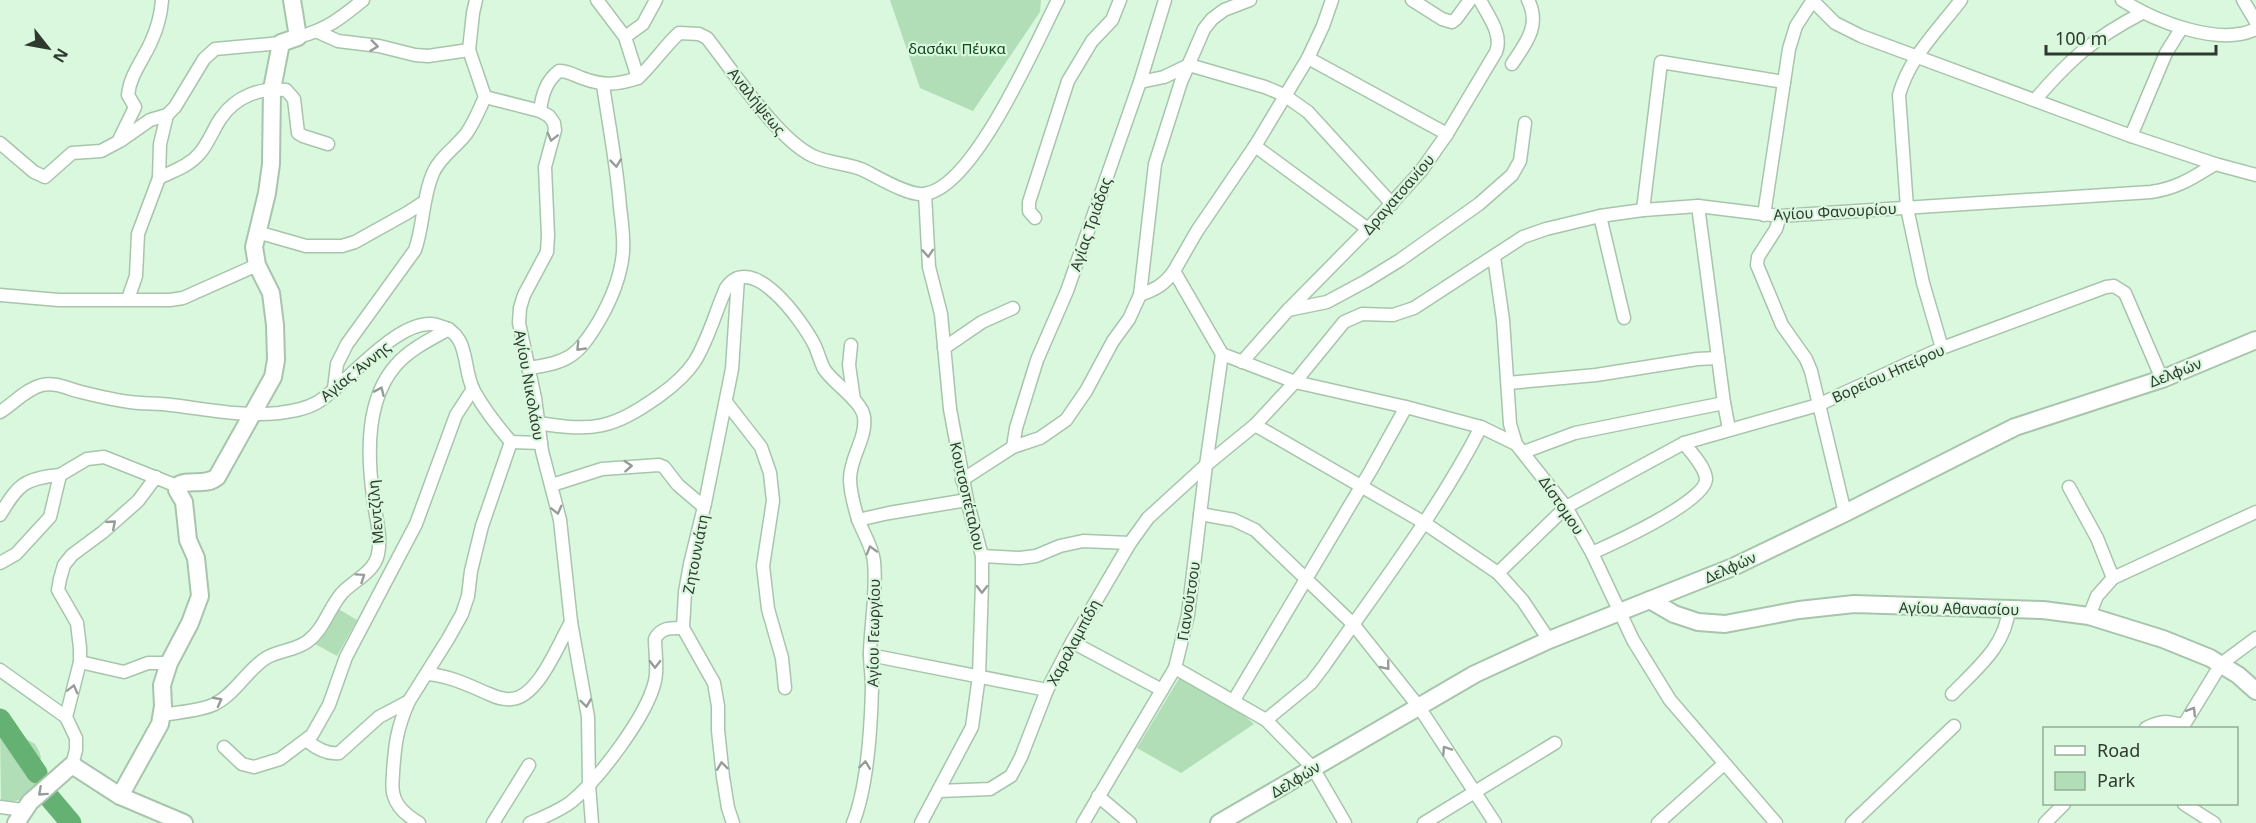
<svg xmlns="http://www.w3.org/2000/svg" width="2256" height="823" viewBox="0 0 2256 823" font-family="'Noto Sans',sans-serif">
<rect width="100%" height="100%" fill="#d9f8dd"/>
<g fill="#b1deb7">
<path d="M890,0H1041L1040,12L973,111L920,88Z"/>
<path d="M335,607L357,620L337,656L315,644Z"/>
<path d="M1180,677L1228,702L1254,724L1181,773L1137,748Z"/>
<path d="M0,724L35,744L39,751L41,757L37,786L22,799L1,805Z"/>
</g>
<g fill="none" stroke-linecap="round" stroke-linejoin="round">
<g stroke="#65b073" stroke-width="21">
<path d="M0,719L37,773"/>
<path d="M49,797L71,823"/>
</g>
<g stroke="#a8c5ac" stroke-width="15">
<g id="street">
<path d="M597,0L625,37L638,78C653,64 664,47 679,33L699,34L707,38C733,71 777,139 813,156C828,163 845,163 861,169C876,176 908,196 924,194C974,189 1036,42 1058,0"/>
<path d="M1412,0L1442,19L1452,22L1456,19L1470,0"/>
<path d="M1812,0L1835,23L1861,36L2131,136L2215,164"/>
<path d="M2122,0C2154,21 2219,47 2256,29"/>
<path d="M2243,0L2256,22"/>
<path d="M318,32L338,41L379,46L415,55L428,56L469,50L485,97L540,111L549,116L554,123L555,130L545,167L548,235L547,252L524,295L520,308L519,323L535,398L542,451L560,520L571,622L588,717L589,785L592,823"/>
<path d="M298,37C326,30 341,18 363,0"/>
<path d="M625,37L643,24L656,0"/>
<path d="M469,50L473,13L476,0"/>
<path d="M1308,58L1447,134"/>
<path d="M1512,64C1526,43 1541,25 1528,0"/>
<path d="M1140,82L1164,77L1189,65L1265,87L1284,95L1308,112L1392,204"/>
<path d="M2035,100C2070,59 2094,38 2142,13"/>
<path d="M540,111C542,95 546,81 559,71C568,71 574,75 582,78C603,86 617,85 638,78"/>
<path d="M2131,136L2166,53L2181,29"/>
<path d="M120,141L150,120L167,115L175,107L204,59L215,49L281,43"/>
<path d="M0,143L34,172L45,177L72,153L101,151L118,142L135,107L128,95C130,75 143,60 151,42C157,29 161,14 162,0"/>
<path d="M1255,146L1368,229"/>
<path d="M159,178L160,144L167,115"/>
<path d="M1698,206L1724,403L1729,429"/>
<path d="M1643,210L1661,62L1784,82"/>
<path d="M1764,215L1789,49L1796,26L1813,0"/>
<path d="M1600,216L1624,318"/>
<path d="M1780,216L1776,229L1758,257L1757,265L1782,325L1806,359L1811,371L1845,513"/>
<path d="M1035,218L1029,211V202L1068,81L1092,41L1112,20L1120,0"/>
<path d="M257,232L306,246H342L355,242L407,213L424,202"/>
<path d="M1494,257L1503,320L1510,424L1516,444"/>
<path d="M0,295L59,300H170L183,298L257,265"/>
<path d="M1140,295L1155,164L1181,82L1204,29L1212,19L1224,10L1250,0"/>
<path d="M128,299L136,276L138,234L159,178C173,171 189,166 199,154C209,143 213,129 221,118C236,96 261,87 286,90L294,99L298,133L303,136L328,144"/>
<path d="M1288,310L1327,302L1366,281L1400,260L1479,204L1512,175L1520,161L1525,123"/>
<path d="M851,345L849,365L854,400"/>
<path d="M944,348L982,322L1013,308"/>
<path d="M1942,348L1923,283L1907,208L1899,95C1909,58 1938,30 1961,0"/>
<path d="M1222,354L1295,382L1406,407L1481,427L1516,444L1566,507L1592,553L1633,640L1670,700L1776,823"/>
<path d="M1222,354L1174,271L1197,231L1255,146L1308,58L1323,26L1332,0"/>
<path d="M1242,362L1288,310L1368,229L1421,171L1447,134L1496,52C1503,34 1488,16 1480,0"/>
<path d="M528,368C568,363 578,356 599,321C611,300 621,277 623,252C624,238 622,222 620,207C617,166 609,126 603,85"/>
<path d="M1508,383L1596,375L1697,359L1718,358"/>
<path d="M334,389L337,364L347,344L415,250C424,225 422,198 433,173C440,157 455,148 466,134C474,123 479,110 485,97"/>
<path d="M726,402L761,447L770,473L773,501L763,566L768,609L782,658L785,688"/>
<path d="M0,412C13,404 26,389 42,385C56,382 68,389 81,392C97,396 114,400 130,402C144,404 157,403 171,405C206,409 243,417 279,413C293,411 306,409 318,402C347,384 400,315 437,325C472,333 461,367 474,391C484,409 498,427 511,442L541,443"/>
<path d="M538,423C594,432 612,429 659,396C673,386 686,375 695,361C709,338 715,313 726,288C752,250 802,321 814,344C818,352 820,361 824,369C834,384 862,401 864,417C867,438 850,457 850,479C850,492 854,506 858,519C863,533 872,546 874,561C877,592 871,622 870,652C870,664 872,676 872,688C871,727 867,788 853,823"/>
<path d="M1255,425L1423,522L1498,573L1523,601L1549,640"/>
<path d="M1013,447L1016,428L1037,360L1067,291L1140,82L1165,0"/>
<path d="M1524,452L1575,433L1724,403"/>
<path d="M962,480L1013,447L1040,438L1066,420L1086,391L1113,341L1129,319L1140,295C1156,289 1164,285 1174,271"/>
<path d="M552,485L602,469L659,465L664,467L678,485L704,507"/>
<path d="M2069,487L2097,538L2113,578"/>
<path d="M1200,514L1234,520L1255,530L1353,624L1419,707L1495,823"/>
<path d="M0,515C18,485 24,478 60,475"/>
<path d="M858,520L889,513L967,500"/>
<path d="M1592,553C1612,544 1707,501 1706,479C1705,466 1691,453 1684,443"/>
<path d="M982,556L1020,558L1036,556L1060,546L1083,541L1130,543"/>
<path d="M0,563L16,554L50,517L60,475L87,459L104,457L177,486"/>
<path d="M1498,573L1566,507L1684,443L1818,405L1942,348L2106,287L2114,286L2125,293L2162,379"/>
<path d="M2089,616L2097,596L2113,578L2256,512"/>
<path d="M1072,642L1162,690"/>
<path d="M870,655L1047,690"/>
<path d="M80,662L124,672L148,663H169"/>
<path d="M1175,668L1266,720L1313,768L1345,823"/>
<path d="M0,670L66,717"/>
<path d="M428,674C450,676 468,685 489,694C496,697 503,700 511,699C538,698 559,643 571,622"/>
<path d="M1952,694C1977,668 2006,646 2009,608"/>
<path d="M1234,700L1371,470L1406,407"/>
<path d="M409,701C397,728 395,743 393,773C393,780 391,789 394,796C397,808 409,817 419,823"/>
<path d="M162,715C178,712 201,711 215,704C237,692 247,670 266,658C279,650 295,651 308,641C324,629 329,608 342,593C354,580 374,573 378,554C382,535 375,515 373,496C367,452 366,399 396,365C410,349 431,339 449,329"/>
<path d="M1266,720L1311,683L1324,666C1378,588 1438,511 1481,427"/>
<path d="M2146,728C2152,725 2158,722 2165,722C2173,722 2178,726 2185,723L2221,664L2256,638"/>
<path d="M307,741C316,748 327,755 339,753L379,717L409,701L448,639L462,614L468,596L471,571L482,526L511,442"/>
<path d="M224,747L242,764L254,767L280,759L312,735L329,705L346,657L416,524L456,415L473,389"/>
<path d="M72,765L76,750V738L66,717L80,662V648L77,623L58,590L60,579L64,565L72,555L103,532L138,501L156,477"/>
<path d="M939,791L990,789L1011,776L1021,757L1047,690L1072,642L1130,543L1148,518L1206,465L1255,425L1295,382L1344,322L1362,314L1393,315L1414,308L1523,237L1546,229L1600,216L1643,210L1698,206L1780,216L2151,192C2178,188 2192,178 2215,164L2256,175"/>
<path d="M1098,796L1130,823"/>
<path d="M2184,804L2214,823"/>
<path d="M0,807L23,810"/>
<path d="M493,823L529,765"/>
<path d="M530,823C544,817 559,811 571,802C599,779 647,716 655,681C658,668 655,652 655,639C661,627 671,628 683,628"/>
<path d="M733,823L728,808L723,777L718,730V706L714,683L683,628L685,592L690,564L705,503L732,369L738,278"/>
<path d="M921,823L972,727L979,676L982,583V556L967,500L950,409L941,314L929,267L925,194"/>
<path d="M1083,823L1175,668L1188,615L1206,465L1222,354"/>
<path d="M1424,823L1555,743"/>
<path d="M1658,823L1724,764"/>
<path d="M1852,823L1954,726"/>
<path d="M2045,823L2064,804"/>
</g>
</g>
<g stroke="#a8c5ac" stroke-width="20">
<g id="secondary">
<path d="M1650,600L1674,614L1698,622L1725,624L1799,610L1854,604L2043,610L2089,616L2163,639L2210,658L2238,675L2256,691"/>
<path d="M120,796L160,724L163,706L162,685L169,663L190,623L200,596L196,558L188,540L184,502L177,490V486C188,478 205,487 217,477L273,377L276,360L275,325L271,293L257,265L254,247L267,193L271,164L272,89L281,43L298,37L292,0"/>
<path d="M16,823L30,802L72,765L120,796L184,823"/>
<path d="M1219,823L1475,674L1549,640L1733,567L1845,513L2015,427L2162,379L2256,340"/>
</g>
</g>
<use href="#street" stroke="#fff" stroke-width="12"/>
<use href="#secondary" stroke="#fff" stroke-width="16"/>
</g>
<defs><path id="oneway-chevron" d="M-2-3.5L2.5 0L-2 3.5" fill="none" stroke-width="1.6" stroke-linecap="round" stroke-linejoin="round" transform="scale(1.5)"/></defs>
<g stroke="#969c97">
<use href="#oneway-chevron" transform="translate(374 46) rotate(7)"/>
<use href="#oneway-chevron" transform="translate(552 137) rotate(104)"/>
<use href="#oneway-chevron" transform="translate(616 163) rotate(84)"/>
<use href="#oneway-chevron" transform="translate(928 253) rotate(86)"/>
<use href="#oneway-chevron" transform="translate(580 347) rotate(134)"/>
<use href="#oneway-chevron" transform="translate(380 391) rotate(-66)"/>
<use href="#oneway-chevron" transform="translate(628 466) rotate(-4)"/>
<use href="#oneway-chevron" transform="translate(557 510) rotate(76)"/>
<use href="#oneway-chevron" transform="translate(112 524) rotate(-41)"/>
<use href="#oneway-chevron" transform="translate(871 550) rotate(-106)"/>
<use href="#oneway-chevron" transform="translate(361 577) rotate(-34)"/>
<use href="#oneway-chevron" transform="translate(982 589) rotate(91)"/>
<use href="#oneway-chevron" transform="translate(655 664) rotate(90)"/>
<use href="#oneway-chevron" transform="translate(1386 666) rotate(51)"/>
<use href="#oneway-chevron" transform="translate(73 689) rotate(-76)"/>
<use href="#oneway-chevron" transform="translate(218 701) rotate(-28)"/>
<use href="#oneway-chevron" transform="translate(586 703) rotate(82)"/>
<use href="#oneway-chevron" transform="translate(2192 711) rotate(-58)"/>
<use href="#oneway-chevron" transform="translate(1446 750) rotate(-123)"/>
<use href="#oneway-chevron" transform="translate(865 765) rotate(-83)"/>
<use href="#oneway-chevron" transform="translate(722 766) rotate(-97)"/>
<use href="#oneway-chevron" transform="translate(42 792) rotate(138)"/>
</g>
<g text-anchor="middle" dominant-baseline="central" stroke-width="4.5" stroke-linejoin="round" paint-order="stroke">
<g font-size="15" fill="#0f471e" stroke="#d9f8dd">
<text x="957" y="48">δασάκι Πέυκα</text>
</g>
<g font-size="15" fill="#2e3a2f" stroke="#d9f8dd">
<text transform="translate(757 101) rotate(51)">Αναλήψεως</text>
<text transform="translate(1398 194) rotate(-49)">Δραγατσανίου</text>
<text transform="translate(1835 211) rotate(-3)">Αγίου Φανουρίου</text>
<text transform="translate(1090 224) rotate(-71)">Αγίας Τριάδας</text>
<text transform="translate(355 371) rotate(-39)">Αγίας Άννης</text>
<text transform="translate(2175 372) rotate(-21)">Δελφών</text>
<text transform="translate(1888 373) rotate(-24)">Βορείου Ηπείρου</text>
<text transform="translate(530 385) rotate(80)">Αγίου Νικολάου</text>
<text transform="translate(968 496) rotate(77)">Κουτσοπέταλου</text>
<text transform="translate(1562 505) rotate(56)">Δίστομου</text>
<text transform="translate(375 512) rotate(-95)">Μεντζίλη</text>
<text transform="translate(695 554) rotate(-79)">Ζητουνιάτη</text>
<text transform="translate(1730 567) rotate(-24)">Δελφών</text>
<text transform="translate(1188 601) rotate(-81)">Γιανούτσου</text>
<text transform="translate(1959 608) rotate(1)">Αγίου Αθανασίου</text>
<text transform="translate(873 633) rotate(-89)">Αγίου Γεωργίου</text>
<text transform="translate(1073 642) rotate(-62)">Χαραλαμπίδη</text>
<text transform="translate(1295 779) rotate(-31)">Δελφών</text>
</g>
</g>
<rect x="2043" y="727" width="195" height="78" fill="#d9f8dd" stroke="#95ac97" stroke-width="1.5"/>
<rect x="2055" y="746" width="30" height="9" fill="#ffffff" stroke="#95ac97" stroke-width="1.5"/>
<text x="2097" y="757" font-size="18" fill="#2e3a2f">Road</text>
<rect x="2055" y="772" width="30" height="18" fill="#b1deb7" stroke="#95ac97" stroke-width="1.5"/>
<text x="2097" y="787" font-size="18" fill="#2e3a2f">Park</text>
<g transform="translate(48 48) rotate(121)" stroke="#d9f8dd" stroke-width="4.5" paint-order="stroke">
<path d="M0-4.5L10 22L0 15L-10 22Z" fill="#2e3a2f"/>
<text y="-9" font-size="16" font-weight="bold" text-anchor="middle" fill="#2e3a2f">N</text>
</g>
<path d="M2046 45v9h170v-9" fill="none" stroke="#2e3a2f" stroke-width="3"/>
<text x="2055" y="45" font-size="18" fill="#2e3a2f" stroke="#d9f8dd" stroke-width="4.5" paint-order="stroke">100 m</text>
</svg>
